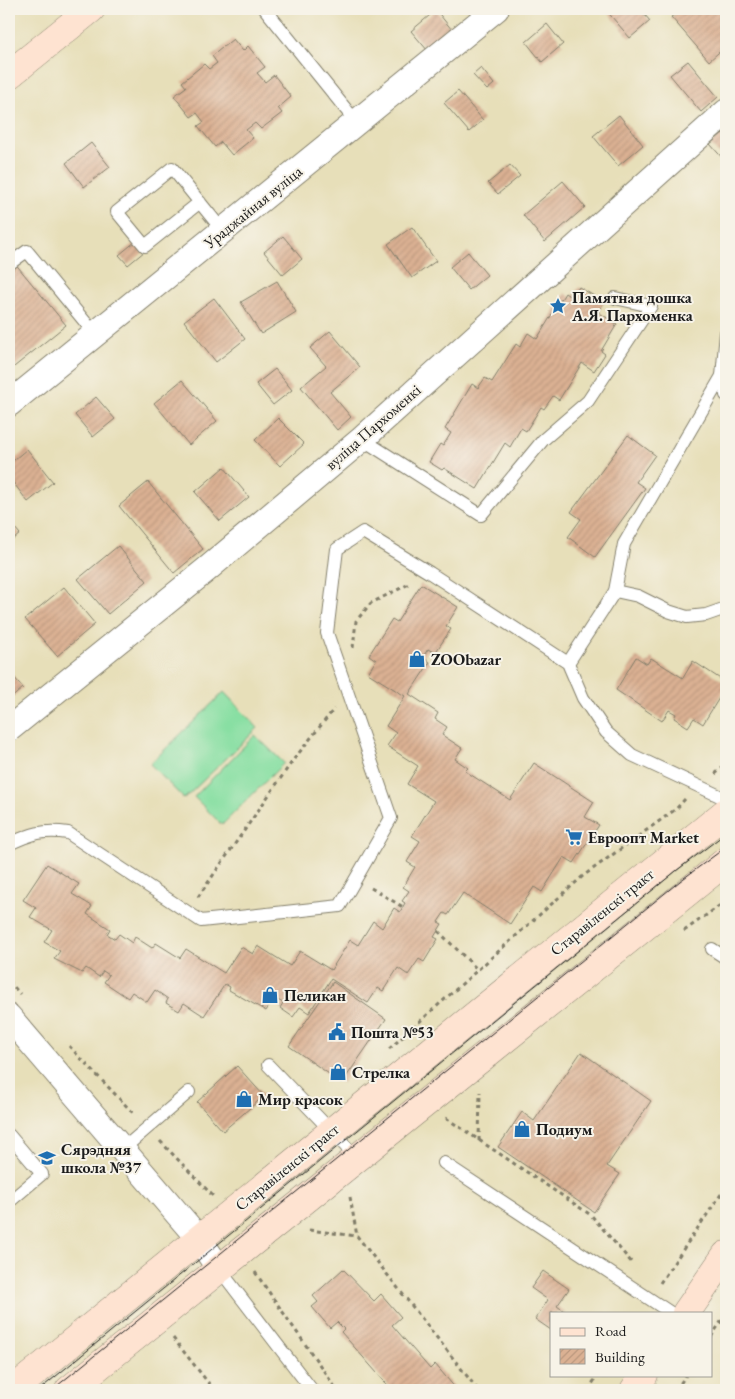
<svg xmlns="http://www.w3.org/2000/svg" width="735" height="1399" viewBox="0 0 735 1399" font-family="'EB Garamond',serif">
<defs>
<pattern id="building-hatch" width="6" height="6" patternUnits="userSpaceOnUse" patternTransform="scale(1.25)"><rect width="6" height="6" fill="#dbb193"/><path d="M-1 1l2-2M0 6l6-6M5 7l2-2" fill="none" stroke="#bb987e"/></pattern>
</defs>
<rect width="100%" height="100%" fill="#f7f3e8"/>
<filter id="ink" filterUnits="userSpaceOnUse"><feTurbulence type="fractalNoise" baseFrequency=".02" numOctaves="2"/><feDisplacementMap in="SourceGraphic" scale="10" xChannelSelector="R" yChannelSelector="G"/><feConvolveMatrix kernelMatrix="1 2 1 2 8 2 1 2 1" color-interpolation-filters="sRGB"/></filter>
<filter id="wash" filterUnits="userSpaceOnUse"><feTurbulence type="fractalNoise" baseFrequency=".0096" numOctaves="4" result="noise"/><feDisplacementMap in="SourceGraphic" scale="20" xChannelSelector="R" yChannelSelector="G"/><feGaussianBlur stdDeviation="1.12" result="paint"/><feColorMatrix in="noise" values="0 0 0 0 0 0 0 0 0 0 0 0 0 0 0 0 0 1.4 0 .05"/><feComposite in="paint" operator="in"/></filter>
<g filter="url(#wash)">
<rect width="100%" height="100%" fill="#e7dfb9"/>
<g fill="#88dfa3" stroke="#527e60">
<path d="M224,692L258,728L184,799L150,764Z"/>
<path d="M255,735L284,763L222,825L194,797Z"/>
</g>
<g id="blocks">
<g fill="url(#building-hatch)">
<path d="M605,9H640L650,21L630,38Z"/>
<path d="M682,9H726V46L709,61L671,17Z"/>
<path d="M436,10L452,30L428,51L411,31Z"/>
<path d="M547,24L563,44L542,62L526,42Z"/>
<path d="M233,39L243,51L248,46L265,67L257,73L265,82L274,75L291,97L278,108L282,113L261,129L255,123L246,130L253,138L232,155L221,142L215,147L198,126L204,122L197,113L191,117L174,96L186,87L182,82L204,64L209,69L217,63L212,56Z"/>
<path d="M688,61L718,97L701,112L670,75Z"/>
<path d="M481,68L494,84L487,90L473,75Z"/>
<path d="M458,91L483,120L469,132L444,103Z"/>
<path d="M619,115L643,145L618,166L593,136Z"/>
<path d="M723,133L726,137V162L710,144Z"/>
<path d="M91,143L110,167L84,187L66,163Z"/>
<path d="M510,165L520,176L498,194L488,183Z"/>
<path d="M563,181L585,207L545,242L523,215Z"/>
<path d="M412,227L436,261L412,278L388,244Z"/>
<path d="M283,236L302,259L283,275L264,252Z"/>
<path d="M136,241L145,251L128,265L119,255Z"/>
<path d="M468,252L487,275L469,290L450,267Z"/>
<path d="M9,256L66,325L9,371Z"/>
<path d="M277,281L296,312L261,334L241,302Z"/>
<path d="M579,287L604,302L598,312L617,324L601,351L605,354L594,371L582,363L559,400L553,396L544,409L541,407L526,431L521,428L510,447L505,443L477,489L444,468L442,470L429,462L440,444L443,446L451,433L445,429L472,384L478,388L485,378L492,382L516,344L520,347L528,333L537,339L565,293L572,298Z"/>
<path d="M214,298L245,339L216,362L184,321Z"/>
<path d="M330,331L360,367L330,392L351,417L337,430L301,387L326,366L310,348Z"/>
<path d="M275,369L292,390L273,405L256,384Z"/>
<path d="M182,380L217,421L189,445L154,403Z"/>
<path d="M96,397L115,419L93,437L75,415Z"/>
<path d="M278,418L304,444L280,466L255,440Z"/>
<path d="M628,435L655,455L636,482L645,488L595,557L568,537L581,519L571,512Z"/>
<path d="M27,449L53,482L28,502L9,477V464Z"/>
<path d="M224,467L249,497L220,521L195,492Z"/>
<path d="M148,482L203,549L174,573L119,506Z"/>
<path d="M9,521L20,534L9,543Z"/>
<path d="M118,546L147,581L108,614L78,579Z"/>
<path d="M421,584L458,607L446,626L451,629L435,653L428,649L423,657L430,662L409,694L438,713L435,719L447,727L442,735L462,748L455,759L468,768L465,771L510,800L534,763L594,802L585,817L599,825L574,863L564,857L542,892L534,887L510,924L463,893L448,915L444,913L438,922L442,924L434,937L438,939L424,962L419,959L408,975L398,968L383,991L378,988L368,1003L331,979L309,1013L300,1007L293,1017L280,1008L283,1003L274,998L266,1011L229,990L230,987L225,984L204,1016L184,1003L179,1011L166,1003L168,999L155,990L147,1002L132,992L128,998L104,982L109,975L103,971L99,977L86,968L82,973L54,959L60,951L44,942L52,930L30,917L36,908L23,900L47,864L79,884L72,894L92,906L87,914L110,929L107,934L115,939L119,934L132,943L135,937L152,948L156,943L180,958L186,949L224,973L241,947L253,954L258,946L290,966L300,951L331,970L350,940L358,945L373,921L382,928L394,908L400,912L405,903L402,901L409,891L403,887L415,867L407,862L420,841L412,836L434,801L407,784L418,766L387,746L396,733L386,726L405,696L368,673L376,660L369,655L392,619L397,622Z"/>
<path d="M64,587L95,624L57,656L25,619Z"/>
<path d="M636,657L647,664L651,658L683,678L693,661L725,682L726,679V691L724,690L703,724L694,718L688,727L674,718L676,714L669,710L662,721L616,690Z"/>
<path d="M9,671L23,688L9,700Z"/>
<path d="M333,982L386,1019L342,1083L289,1046Z"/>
<path d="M581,1052L651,1101L607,1166L620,1174L594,1212L498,1147L522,1112L534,1121Z"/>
<path d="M237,1066L264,1096L223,1131L197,1102Z"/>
<path d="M343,1269L374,1301L381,1294L401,1317L392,1325L430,1369L435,1364L457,1390H392L341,1332L344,1329L337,1322L330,1328L312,1307L318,1302L313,1296Z"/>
<path d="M543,1271L569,1289L557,1306L567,1313H551V1330L535,1319L548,1300L531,1288Z"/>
</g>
</g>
</g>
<g filter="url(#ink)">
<use href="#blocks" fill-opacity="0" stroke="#827e6a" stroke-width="1"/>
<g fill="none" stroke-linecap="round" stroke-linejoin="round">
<g stroke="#827e6a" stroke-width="14">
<g id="lane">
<path d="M265,9L357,123"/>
<path d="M200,202L145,246L117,212L172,168L223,231"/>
<path d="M9,264L27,251L95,334"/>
<path d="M726,333L722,376L726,395"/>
<path d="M362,439L481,515L543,440L588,401L651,306L615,298"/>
<path d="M615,591L638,596L668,611L687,617L706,615L726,608"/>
<path d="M568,663L615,591L624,544L722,376"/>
<path d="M9,844C31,834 43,829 68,833L201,921L340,906L391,818L327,633L337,549L363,532L430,573L568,663L583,698L606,732L632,755L726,799"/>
<path d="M712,949L726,958"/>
<path d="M268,1065L357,1158"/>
<path d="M9,1135L42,1174L9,1202"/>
<path d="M123,1149L189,1092"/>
<path d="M444,1163L671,1313"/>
<path d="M220,1270L312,1390"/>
</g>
</g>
<g stroke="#827e6a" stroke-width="27">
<g id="street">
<path d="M9,404L496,9"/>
<path d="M9,729L206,570L362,439L726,112"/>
<path d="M9,1017L199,1239L220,1270"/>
</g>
</g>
<g stroke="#827e6a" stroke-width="29">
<g id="secondary">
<path d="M9,75L91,9"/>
<path d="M686,1313L726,1255"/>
<path d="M13,1390L726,812"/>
<path d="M69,1390L726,861"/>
<path d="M634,1390L644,1375"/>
</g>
</g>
<g stroke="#827e6a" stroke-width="3" stroke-dasharray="4 4" stroke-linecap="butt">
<path d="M9,15L16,9"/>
<path d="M353,648L356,621L371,603L411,583"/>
<path d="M715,774L726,765"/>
<path d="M371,888L403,907"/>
<path d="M198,897L294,759L334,709"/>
<path d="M438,931L478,970"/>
<path d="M684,931L726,901"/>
<path d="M9,981L20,994"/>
<path d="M69,1046L135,1115"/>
<path d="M389,1049L583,876L676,809L685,799"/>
<path d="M446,1118L591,1215L633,1264"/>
<path d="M160,1141L213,1196"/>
<path d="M479,1141L480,1092"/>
<path d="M350,1197L357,1236"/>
<path d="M309,1230L357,1236L478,1390"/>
<path d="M255,1272L337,1390"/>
<path d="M660,1283L726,1187"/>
<path d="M711,1337L726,1314"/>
<path d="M173,1338L214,1390"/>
<path d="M588,1390L598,1375"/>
<path d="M676,1390L686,1375"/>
</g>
<use href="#lane" stroke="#fff" stroke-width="12"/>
<use href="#street" stroke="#fff" stroke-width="25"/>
<use href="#secondary" stroke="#fee3d1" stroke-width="28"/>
<g stroke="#1c1c1c" stroke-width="1">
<path d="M39,1390L676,871L726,833"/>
<path d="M52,1390L680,881L726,847"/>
</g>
</g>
</g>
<defs>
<g id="sight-bare" transform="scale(1.35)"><path d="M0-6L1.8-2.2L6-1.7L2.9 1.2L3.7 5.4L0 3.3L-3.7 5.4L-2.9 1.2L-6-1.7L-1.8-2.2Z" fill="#1f6fb2" stroke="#f7f3e8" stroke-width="2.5" paint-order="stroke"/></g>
<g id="shop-bare" transform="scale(1.35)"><path d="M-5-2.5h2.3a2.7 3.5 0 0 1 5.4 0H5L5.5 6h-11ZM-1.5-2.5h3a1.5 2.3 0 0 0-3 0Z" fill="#1f6fb2" stroke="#f7f3e8" stroke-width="2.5" paint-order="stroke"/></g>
<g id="supermarket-bare" transform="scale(1.35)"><path d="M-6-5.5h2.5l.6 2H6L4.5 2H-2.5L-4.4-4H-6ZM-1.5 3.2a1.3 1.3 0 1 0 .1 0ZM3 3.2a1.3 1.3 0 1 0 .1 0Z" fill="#1f6fb2" stroke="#f7f3e8" stroke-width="2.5" paint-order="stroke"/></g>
<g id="civic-bare" transform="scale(1.35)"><path d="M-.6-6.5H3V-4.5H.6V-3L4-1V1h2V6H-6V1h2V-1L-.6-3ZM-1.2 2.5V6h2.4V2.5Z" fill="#1f6fb2" stroke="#f7f3e8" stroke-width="2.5" paint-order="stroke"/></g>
<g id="school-bare" transform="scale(1.35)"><path d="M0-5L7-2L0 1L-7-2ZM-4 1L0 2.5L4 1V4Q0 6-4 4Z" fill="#1f6fb2" stroke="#f7f3e8" stroke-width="2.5" paint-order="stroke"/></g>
</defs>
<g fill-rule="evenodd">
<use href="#sight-bare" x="558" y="306"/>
<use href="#shop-bare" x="417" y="659"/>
<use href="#supermarket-bare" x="574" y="837"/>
<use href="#shop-bare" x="270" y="995"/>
<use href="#civic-bare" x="337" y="1032"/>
<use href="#shop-bare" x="338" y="1072"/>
<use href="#shop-bare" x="244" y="1099"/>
<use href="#shop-bare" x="522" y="1129"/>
<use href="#school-bare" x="47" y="1158"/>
</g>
<g text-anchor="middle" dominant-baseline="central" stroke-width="4" stroke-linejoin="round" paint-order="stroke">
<g font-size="16" fill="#1c1c1c" stroke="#f7f3e8">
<text transform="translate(253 207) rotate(-39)">Ураджайная вуліца</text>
<text transform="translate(373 427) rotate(-41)">вуліца Пархоменкі</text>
<text transform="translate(602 912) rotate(-39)">Старавіленскі тракт</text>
<text transform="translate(287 1167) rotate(-39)">Старавіленскі тракт</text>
</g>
<g font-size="16" font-weight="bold" fill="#1c1c1c" stroke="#f7f3e8" text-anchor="start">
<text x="572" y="297">Памятная дошка<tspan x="572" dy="18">А.Я. Пархоменка</tspan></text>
<text x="431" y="659">ZOObazar</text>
<text x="588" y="837">Евроопт Market</text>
<text x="284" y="995">Пеликан</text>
<text x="351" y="1032">Пошта №53</text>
<text x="352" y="1072">Стрелка</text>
<text x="258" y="1099">Мир красок</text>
<text x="536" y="1129">Подиум</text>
<text x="61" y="1149">Сярэдняя<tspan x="61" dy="18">школа №37</tspan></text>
</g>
</g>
<rect width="735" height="1399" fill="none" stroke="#f7f3e8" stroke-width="30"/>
<rect x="550" y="1312" width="162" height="65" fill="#f7f3e8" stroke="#9f9d96"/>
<rect x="560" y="1328" width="25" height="8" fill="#fee3d1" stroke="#9f9d96"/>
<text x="595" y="1336" font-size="15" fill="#1c1c1c">Road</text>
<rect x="560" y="1349" width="25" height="15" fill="url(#building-hatch)" stroke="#9f9d96"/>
<text x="595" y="1362" font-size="15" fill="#1c1c1c">Building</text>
</svg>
